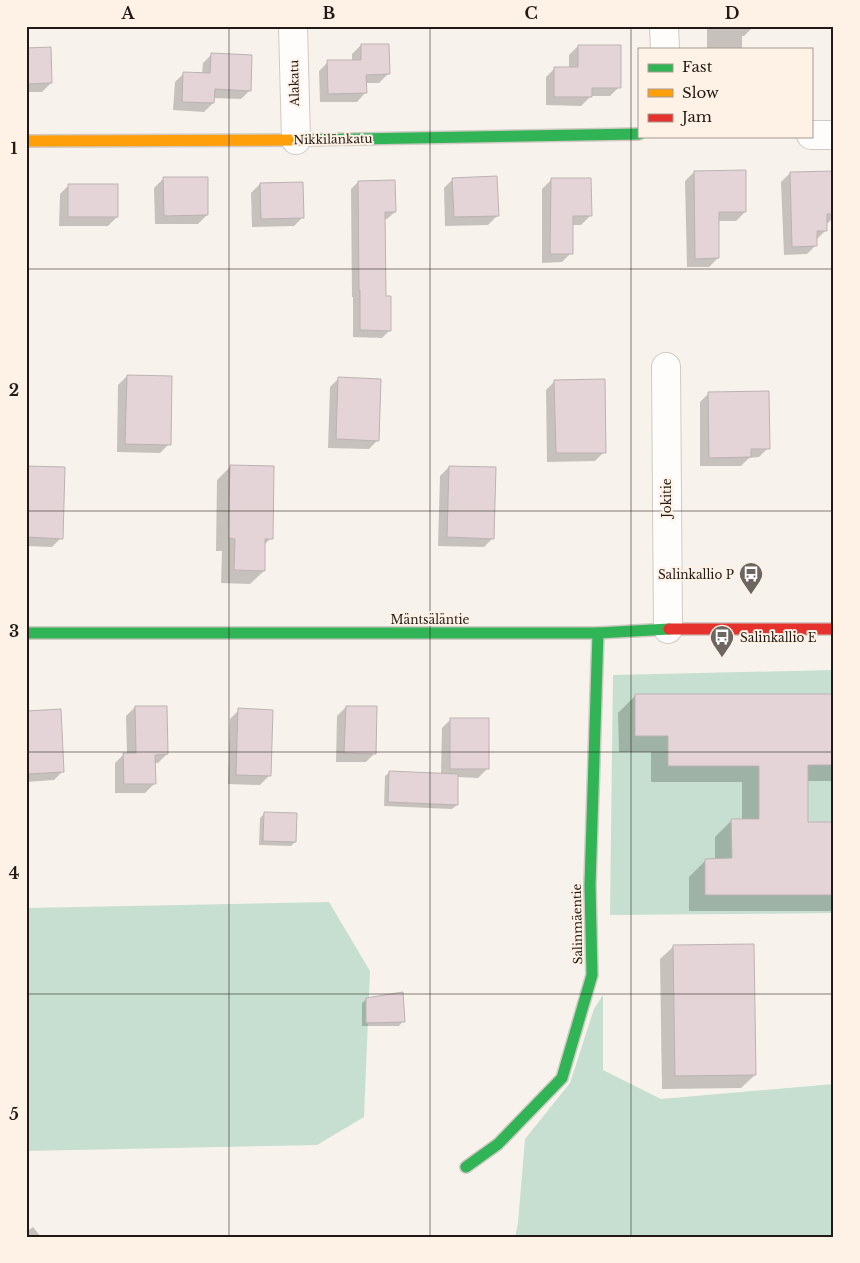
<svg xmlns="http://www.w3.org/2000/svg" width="860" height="1263" viewBox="0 0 860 1263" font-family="'Libre Baskerville',serif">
<rect width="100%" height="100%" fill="#f8f2ec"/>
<g fill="#c7dfd0">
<path d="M834,670V913L610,915L613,675Z"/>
<path d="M329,902L370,971L364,1117L317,1145L26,1151V908Z"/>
<path d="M603,995V1070L661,1099L834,1084V1237H515L518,1223L525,1139L570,1083L594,1009Z"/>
</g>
<g fill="#0003">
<path d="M707,26H752V28L744,36H742V49H707Z"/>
<path d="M361,45L388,74L379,83H365L366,92L357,102H320L319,71L328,62L352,61V54Z"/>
<path d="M578,46L619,87L610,96H591L581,106L546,105V77L555,68H569V55Z"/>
<path d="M26,49L51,83L42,92H26Z"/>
<path d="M212,54L250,90L241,99L213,98V103L204,112L173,110L175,82L184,73L202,74L203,63Z"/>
<path d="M694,172L745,212L736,221H718V258L709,267H687L685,181Z"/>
<path d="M834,172V217L828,223H826V230L816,240V245L807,254L784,255L781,182L790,173Z"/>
<path d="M163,179L207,215L198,224H155L154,188Z"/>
<path d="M453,179L497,216L488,225L445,226L444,188Z"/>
<path d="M551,180L590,216L581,225H571V253L562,262L542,263V189Z"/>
<path d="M358,182L395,212L387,219H384L385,297L390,330L382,338L353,337V297H352L351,189Z"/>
<path d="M260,184L303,217L294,226L252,227L251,193Z"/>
<path d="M69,185L117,217L108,226H59L60,194Z"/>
<path d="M127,376L169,444L160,453L117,452L118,385Z"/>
<path d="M339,378L378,440L369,449L328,448L330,387Z"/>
<path d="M555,381L604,452L595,461L547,462L546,390Z"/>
<path d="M709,393L768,448L759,457L749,458L741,466H700V402Z"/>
<path d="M26,467L61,538L52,547L26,546Z"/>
<path d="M230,467L271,538L264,545V571L250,584L221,583L222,551H216L217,480Z"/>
<path d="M449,467L493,538L484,547L438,546L440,476Z"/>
<path d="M834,695V781H807V823H834V911H689V877L706,860H715V837L732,820H742V782H651V752H619L618,713L635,696Z"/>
<path d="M135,707L167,754L158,763H154V784L145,793H115V763L124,754H127L126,716Z"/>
<path d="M346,707L375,753L366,762H336L337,716Z"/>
<path d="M239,710L271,711L269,776L260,785L228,784L230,719Z"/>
<path d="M26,712L63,771L54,780L26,782Z"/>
<path d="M451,719L487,769L478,778L457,777V805L452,809L384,806L385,776L390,772L441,774L442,728Z"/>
<path d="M265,813L295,842L291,846L259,845L260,818Z"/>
<path d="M674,946L755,1075L741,1088L662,1089L660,959Z"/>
<path d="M367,999L403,1021L399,1026H362V1003Z"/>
<path d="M33,1227L41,1237H26V1232Z"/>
</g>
<g fill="#e4d4d7" stroke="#bbb3b2">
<path d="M361,44H389L390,74L366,75L367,93L328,94L327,60H361Z"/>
<path d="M578,45H621V88H592V97H554V67H578Z"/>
<path d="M51,47L52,83L26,84V48Z"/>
<path d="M211,53L252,55L251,91L215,89L214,103L182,102L183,72L210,73Z"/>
<path d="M746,170V212H719V258L695,259L694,171Z"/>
<path d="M834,171V214H827V231H817V246L792,247L790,172Z"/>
<path d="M497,176L499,216L454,217L452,178Z"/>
<path d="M163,177H208V215L164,216Z"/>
<path d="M551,178H591L592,216H573V254H550Z"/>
<path d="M395,180L396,212H385L386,296H391V331L360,330V290H359L358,181Z"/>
<path d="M303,182L304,218L261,219L260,183Z"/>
<rect x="68" y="184" width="50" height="33"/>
<path d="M127,375L172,376L171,445L125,444Z"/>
<path d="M338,377L381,379L379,441L336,439Z"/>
<path d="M605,379L606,453H556L554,380Z"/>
<path d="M769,391L770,449H751V457L709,458L708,392Z"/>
<path d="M230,465L274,466L273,539H265V571L234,570L235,539L228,538Z"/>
<path d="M26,466L65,467L63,539L26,537Z"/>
<path d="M449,466L496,467L494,539L447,537Z"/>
<path d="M635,694H834V765H808V822H834V895H705V859L732,858L731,819H759V766H668V736H635Z"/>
<path d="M135,706H167L168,754L155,755L156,784H124L123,753H136Z"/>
<path d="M346,706H377L376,754L344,753Z"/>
<path d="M238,708L273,710L271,776L236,775Z"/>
<path d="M61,709L64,772L27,774L26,711Z"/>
<rect x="450" y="718" width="39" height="51"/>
<path d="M389,771L458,774V805L388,802Z"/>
<path d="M264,812L297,813L296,842L263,841Z"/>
<path d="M754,944L756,1075L675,1076L673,945Z"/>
<path d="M403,992L405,1022L366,1023V998Z"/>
</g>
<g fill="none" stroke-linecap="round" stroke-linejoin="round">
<g stroke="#d1cac4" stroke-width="30">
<g id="street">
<path d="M293,26L296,140"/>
<path d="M664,26L665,49"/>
<path d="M811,135H834"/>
<path d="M666,367L668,629"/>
</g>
</g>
<g stroke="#d1cac4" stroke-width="14">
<g id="fast">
<path d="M300,140L639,134"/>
<path d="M26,633H598L669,629"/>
<path d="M466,1167L498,1144L562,1078L592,975L590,885L598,633"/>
</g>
</g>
<g stroke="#d1cac4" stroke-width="14">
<path id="slow" d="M26,141L300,140"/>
</g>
<g stroke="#d1cac4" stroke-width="14">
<path id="jam" d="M669,629H834"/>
</g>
<use href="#street" stroke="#fefdfc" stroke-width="28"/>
<use href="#fast" stroke="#30b455" stroke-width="11"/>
<use href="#slow" stroke="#ff9f0a" stroke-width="11"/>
<use href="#jam" stroke="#e5322d" stroke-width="11"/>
</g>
<path fill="none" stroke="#221a14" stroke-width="1" stroke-opacity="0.55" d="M229,26V1237M430,26V1237M631,26V1237M26,269H834M26,511H834M26,752H834M26,994H834"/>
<defs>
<g id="bus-pin" transform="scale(1.25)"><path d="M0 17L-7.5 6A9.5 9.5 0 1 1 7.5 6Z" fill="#6d6660" stroke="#fef1e6"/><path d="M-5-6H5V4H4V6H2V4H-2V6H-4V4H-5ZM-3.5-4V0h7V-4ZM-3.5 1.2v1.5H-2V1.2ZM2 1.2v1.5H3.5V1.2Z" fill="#fff"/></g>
</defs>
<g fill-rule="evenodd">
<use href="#bus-pin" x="751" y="574"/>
<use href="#bus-pin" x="722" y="637"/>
</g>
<g text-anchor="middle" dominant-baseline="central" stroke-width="4" stroke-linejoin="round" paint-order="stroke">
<g font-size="12" fill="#221a14" stroke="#fef1e6">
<text transform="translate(294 83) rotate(-91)">Alakatu</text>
<text transform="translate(333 139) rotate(-1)">Nikkilänkatu</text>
<text transform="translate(666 498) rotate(-90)">Jokitie</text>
<text x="430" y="619">Mäntsäläntie</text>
<text transform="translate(577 924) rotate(-91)">Salinmäentie</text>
</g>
<g font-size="12" fill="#221a14" stroke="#fef1e6" text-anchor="end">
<text x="734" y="574">Salinkallio P</text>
<text x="740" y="637" text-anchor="start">Salinkallio E</text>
</g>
</g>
<rect width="860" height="1263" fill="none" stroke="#fef1e6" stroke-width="55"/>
<rect x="638" y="48" width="175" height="90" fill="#fef1e6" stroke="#a69b92"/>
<rect x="648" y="64" width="25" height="8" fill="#30b455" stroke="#a69b92"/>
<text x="682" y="72" font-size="15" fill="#221a14">Fast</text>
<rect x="648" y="89" width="25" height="8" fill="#ff9f0a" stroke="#a69b92"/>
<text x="682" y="98" font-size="15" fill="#221a14">Slow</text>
<rect x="648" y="114" width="25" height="8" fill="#e5322d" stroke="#a69b92"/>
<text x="682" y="122" font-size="15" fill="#221a14">Jam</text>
<rect x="28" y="28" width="804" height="1208" fill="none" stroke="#221a14" stroke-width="2"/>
<g font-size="16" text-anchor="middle" font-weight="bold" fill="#221a14">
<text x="128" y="19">A</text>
<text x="329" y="19">B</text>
<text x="531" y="19">C</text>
<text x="732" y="19">D</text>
<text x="14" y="154">1</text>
<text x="14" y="396">2</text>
<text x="14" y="637">3</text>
<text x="14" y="879">4</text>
<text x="14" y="1120">5</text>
</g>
</svg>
